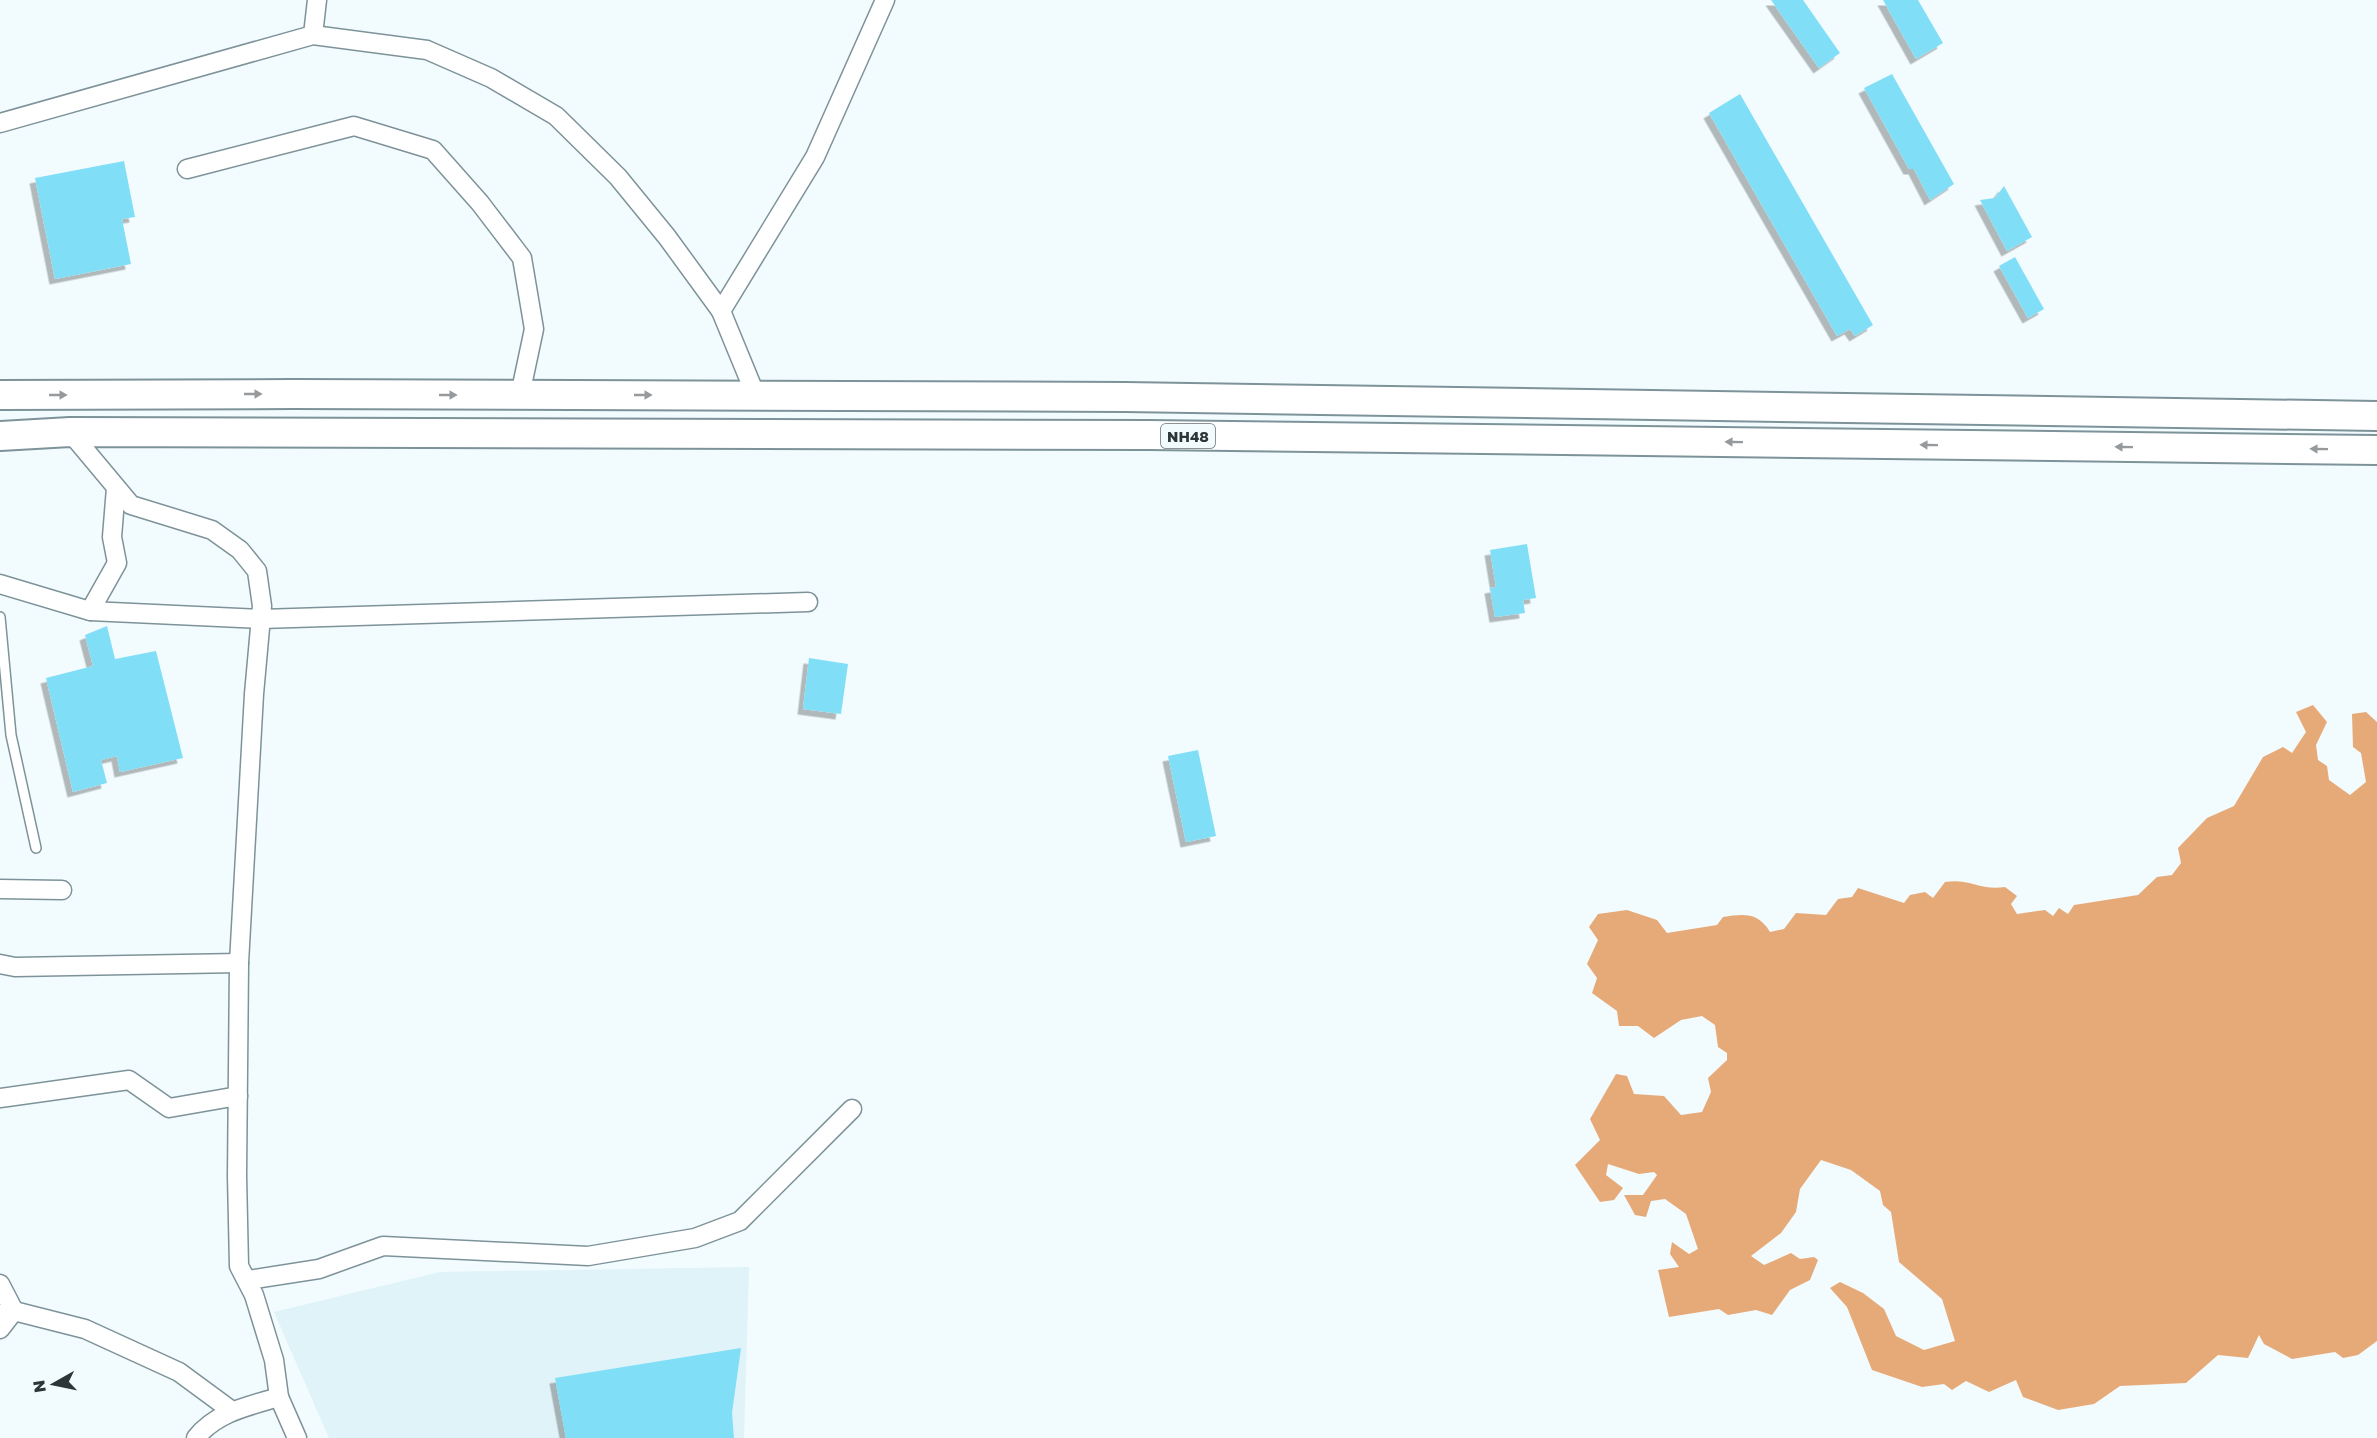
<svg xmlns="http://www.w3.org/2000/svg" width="2377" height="1438" viewBox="0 0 2377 1438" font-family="'Golos Text',sans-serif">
<defs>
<filter id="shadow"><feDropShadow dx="-5.5" dy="5.5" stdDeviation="0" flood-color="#0004"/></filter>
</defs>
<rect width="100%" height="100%" fill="#f2fbfe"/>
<path fill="#dff3f8" d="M749,1267L744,1438H329L274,1312L440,1272Z"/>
<path fill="#e6aa78" d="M2313,705L2327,722L2316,745L2318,760L2327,766L2329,780L2350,795L2366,782L2361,753L2353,747L2352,714L2366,712L2377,722V1341L2358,1355L2343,1358L2335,1352L2292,1359L2264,1344L2259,1335L2248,1358L2218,1355L2186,1383L2120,1386L2094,1404L2058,1410L2023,1397L2016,1380L1989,1392L1966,1381L1952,1390L1944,1384L1922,1387L1872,1370L1847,1307L1830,1288L1840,1282L1863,1293L1884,1309L1896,1336L1924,1350L1955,1341L1942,1299L1899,1262L1891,1212L1883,1205L1880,1191L1851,1170L1821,1160L1800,1189L1796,1212L1781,1233L1751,1256L1764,1265L1791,1253L1800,1259L1814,1257L1818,1260L1810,1280L1790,1290L1772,1315L1756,1310L1728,1315L1719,1309L1669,1317L1658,1270L1679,1267L1670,1254L1672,1242L1689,1254L1698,1249L1686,1214L1665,1199L1651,1201L1646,1217L1635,1215L1624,1195H1643L1657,1175L1654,1172L1639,1174L1608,1164L1606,1175L1623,1188L1614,1200L1600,1202L1575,1165L1600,1140L1590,1119L1616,1074L1627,1076L1634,1094L1664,1096L1681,1115L1702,1112L1711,1092L1708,1078L1727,1060V1053L1718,1047L1715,1025L1702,1016L1681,1020L1654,1038L1638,1026H1619L1617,1011L1592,993L1597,978L1587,964L1598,940L1589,927L1598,914L1627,910L1657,920L1667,933L1717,925L1723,917C1744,914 1758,912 1770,932L1784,929L1796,913L1826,915L1838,899L1852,897L1858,888L1904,903L1910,895L1925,892L1933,898L1945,882C1970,878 1980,891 2005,887L2017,896L2011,904L2017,914L2045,910L2053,916L2059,908L2068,914L2074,905L2138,895L2157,877L2172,875L2181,863L2178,848L2207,818L2234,806L2263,757L2283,747L2292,753L2306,732L2296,712Z"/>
<g fill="#80dff7" filter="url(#shadow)">
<path d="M1771,0H1803L1840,53L1819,68Z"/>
<path d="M1883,0H1918L1943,43L1916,59Z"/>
<path d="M1892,74L1954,184L1930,200L1914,169H1909L1864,88Z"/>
<path d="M1740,94L1873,325L1855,336L1850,329L1837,336L1709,113Z"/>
<path d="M124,161L135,217L122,219L131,264L55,279L35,178Z"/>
<path d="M2004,186L2032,237L2007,251L1980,200L1995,198Z"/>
<path d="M2015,257L2044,309L2028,318L1999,266Z"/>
<path d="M1527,544L1536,598L1523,600L1525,613L1495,617L1490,588L1496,587L1490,550Z"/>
<path d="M107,626L115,659L156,651L183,758L120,772L117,756L101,760L107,783L73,792L46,678L93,666L85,635Z"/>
<path d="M809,658L848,664L841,714L803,709Z"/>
<path d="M1198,750L1216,836L1186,842L1168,756Z"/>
<path d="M741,1348L732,1413L734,1438H566L555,1378Z"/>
</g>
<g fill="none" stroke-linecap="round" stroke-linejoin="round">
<g stroke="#7d9399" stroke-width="12">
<path id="service" d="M0,617L11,735L36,848"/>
</g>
<g stroke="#7d9399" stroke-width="21">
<g id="minor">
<path d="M313,35L317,0"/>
<path d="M0,123L313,35L427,50L491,78L556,116L618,177L667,237L721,311"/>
<path d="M187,169L354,126L433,150L480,203L522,258L534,329L520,395"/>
<path d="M756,396L721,311L815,157L885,0"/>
<path d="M70,432L131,505L212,530L240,550L257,571L262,606L254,694L239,963L237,1176L239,1266L254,1295L274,1360L279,1397L297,1438"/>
<path d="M0,584L90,611L117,563L112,537L116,488"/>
<path d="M90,611L261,619L808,602"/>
<path d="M0,889L62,890"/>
<path d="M0,964L15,967L239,963"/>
<path d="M0,1098L129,1080L169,1108L238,1096"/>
<path d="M248,1280L319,1269L383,1246L588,1256L695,1238L740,1221L852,1109"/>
<path d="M0,1284L14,1311L0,1329"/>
<path d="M0,1314L14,1311L85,1329L179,1372L232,1411"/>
<path d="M196,1438C216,1412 249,1406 279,1397"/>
</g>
</g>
<g stroke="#7d9399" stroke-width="32">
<g id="trunk">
<path d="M0,395L293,394L1125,397L2377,416"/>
<path d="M0,436L70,432L1149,435L2377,450"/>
</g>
</g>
<use href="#service" stroke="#fff" stroke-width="9"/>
<use href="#minor" stroke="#fff" stroke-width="18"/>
<use href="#trunk" stroke="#fff" stroke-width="28"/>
</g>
<defs><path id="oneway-solid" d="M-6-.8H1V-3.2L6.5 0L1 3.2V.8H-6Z" transform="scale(1.5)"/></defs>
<g fill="#969a9c">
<use href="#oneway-solid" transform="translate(253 394)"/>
<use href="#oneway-solid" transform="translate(58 395)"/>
<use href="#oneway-solid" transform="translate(448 395)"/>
<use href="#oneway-solid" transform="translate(643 395)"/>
<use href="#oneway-solid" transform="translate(1734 442) rotate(-179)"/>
<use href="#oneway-solid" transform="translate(1929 445) rotate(-179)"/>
<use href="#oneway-solid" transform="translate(2124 447) rotate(-179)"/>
<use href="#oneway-solid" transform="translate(2319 449) rotate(-179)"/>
</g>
<g text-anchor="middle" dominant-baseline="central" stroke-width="4.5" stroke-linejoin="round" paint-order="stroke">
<rect fill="#f2fbfe" stroke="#677073" stroke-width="1.5" x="1161" y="424" width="54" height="24" rx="4.5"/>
<g font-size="15" font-weight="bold" fill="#2c3538">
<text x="1188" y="436">NH48</text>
</g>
</g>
<g transform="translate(54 1384) rotate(261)" stroke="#f2fbfe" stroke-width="4.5" paint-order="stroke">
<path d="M0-4.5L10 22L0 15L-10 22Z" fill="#2c3538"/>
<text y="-9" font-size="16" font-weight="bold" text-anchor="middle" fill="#2c3538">N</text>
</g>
</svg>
